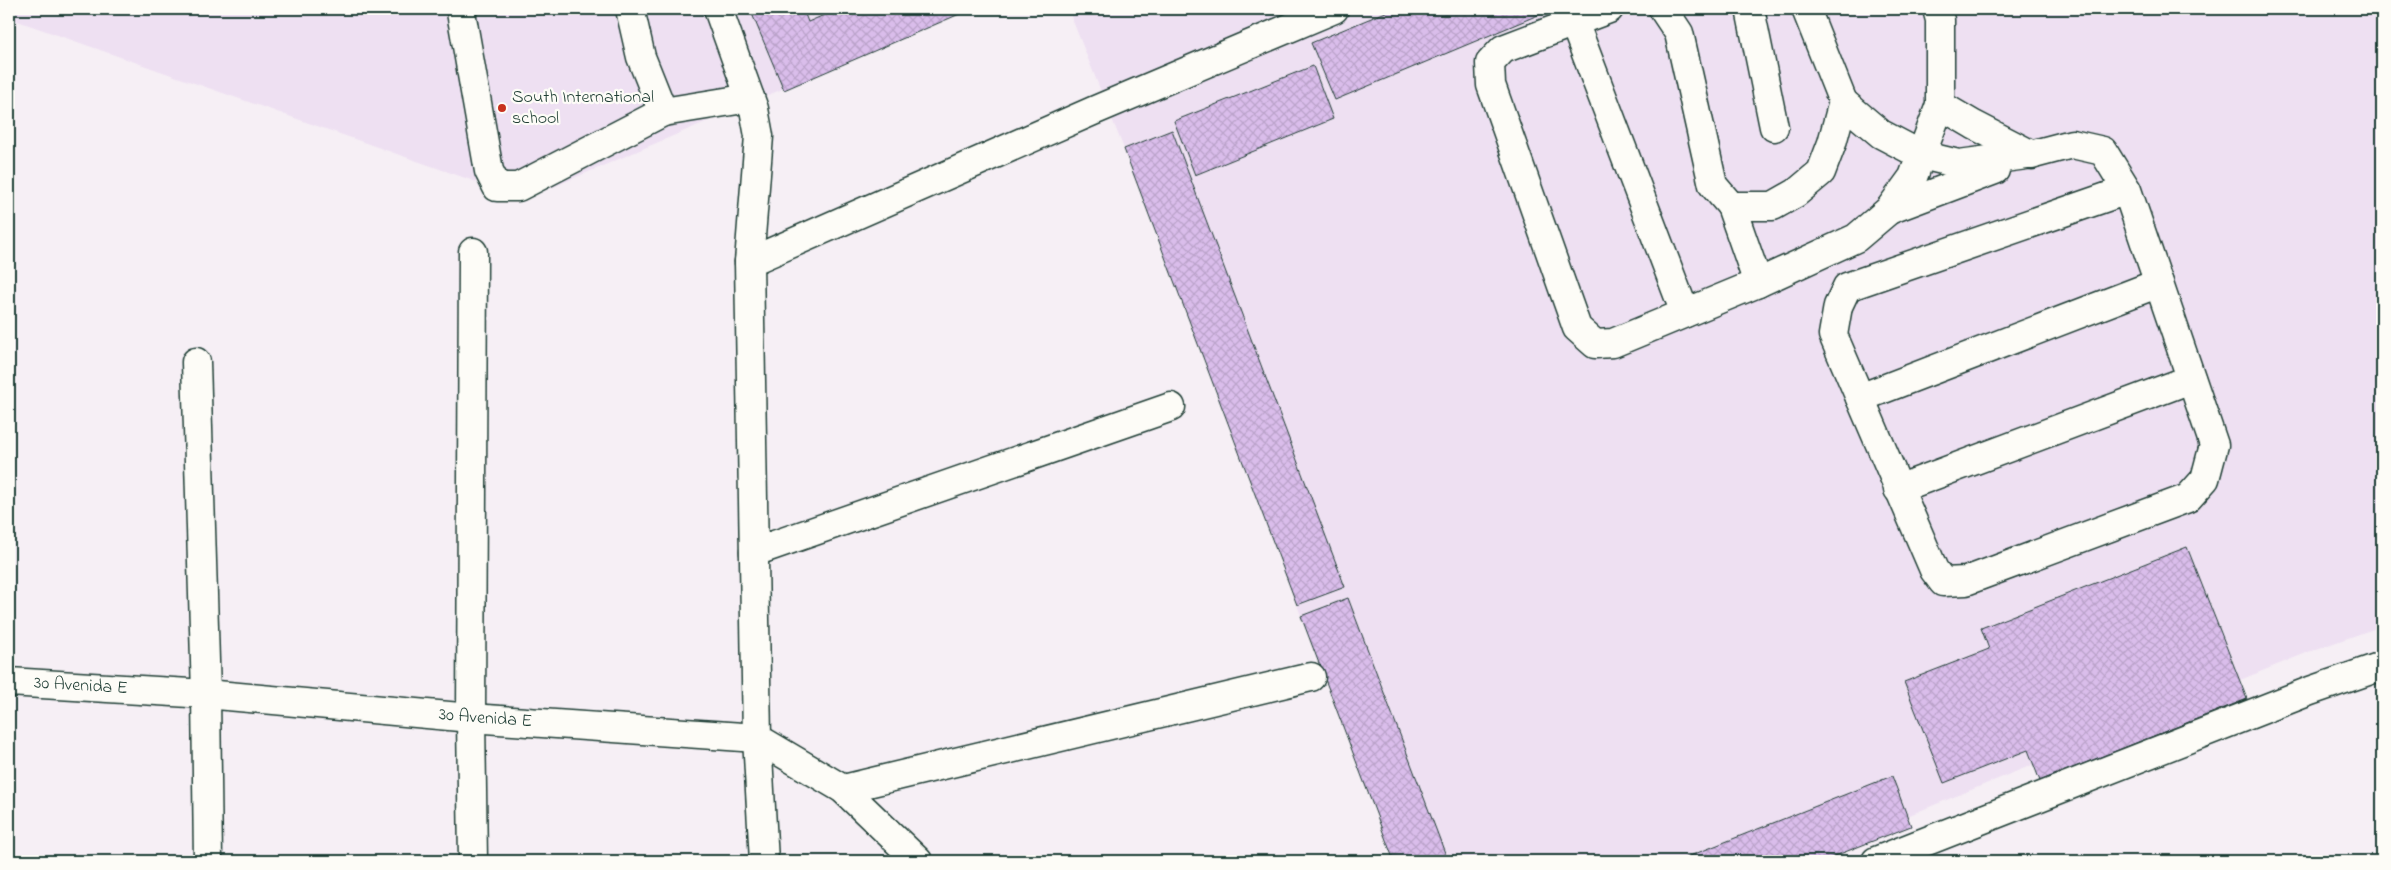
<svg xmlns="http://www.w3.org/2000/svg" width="2391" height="870" viewBox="0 0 2391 870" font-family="'Indie Flower',sans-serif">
<defs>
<pattern id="building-cross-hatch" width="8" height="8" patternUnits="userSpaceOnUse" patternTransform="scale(1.25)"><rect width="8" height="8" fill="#dabdeb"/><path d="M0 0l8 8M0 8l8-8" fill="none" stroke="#bba3ca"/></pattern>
</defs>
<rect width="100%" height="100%" fill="#f6eff5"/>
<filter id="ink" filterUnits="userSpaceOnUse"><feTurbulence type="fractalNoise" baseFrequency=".02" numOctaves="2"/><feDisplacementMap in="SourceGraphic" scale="10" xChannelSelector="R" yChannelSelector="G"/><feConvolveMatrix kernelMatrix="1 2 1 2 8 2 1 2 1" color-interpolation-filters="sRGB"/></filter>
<g filter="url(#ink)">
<g fill="#eee0f2">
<path d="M9,9H970L525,199L9,18Z"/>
<path d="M1068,9H2382V626L2311,651L1797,861H1394L1124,149Z"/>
</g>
<g fill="url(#building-cross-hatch)" stroke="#1f3d34">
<path d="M750,9H803L808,22L838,9H971L784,90Z"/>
<path d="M808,9H826L811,15Z"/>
<path d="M1393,9H1550V10L1335,100L1311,43Z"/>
<path d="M1313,66L1333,119L1195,175L1174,121Z"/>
<path d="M1172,130L1345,587L1297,605L1124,149Z"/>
<path d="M2187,547L2247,699L2040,781L2028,750L1944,783L1904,682L1989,649L1981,628Z"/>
<path d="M1348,598L1448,861H1394L1301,616Z"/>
<path d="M1892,776L1911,826L1822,861H1677Z"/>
</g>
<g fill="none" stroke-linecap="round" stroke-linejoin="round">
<g stroke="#1f3d34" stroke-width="31">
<g id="minor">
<path d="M463,9L461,12L489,171L497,187H518L663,112L641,57L630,9"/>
<path d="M718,9L754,109L759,136L749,262L757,738L764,861"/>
<path d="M1609,9L1503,49L1490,63L1491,85L1577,328L1595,344L1613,343L1758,283L1856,238L1889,210L1913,177L1940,105V20L1937,9"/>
<path d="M1663,9L1679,33L1713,185L1731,206L1758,283"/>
<path d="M1750,9L1774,127"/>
<path d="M1574,22L1685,313"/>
<path d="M1843,102L1881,134L1921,155L1959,164L2034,154L2072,144L2103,151L2127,190L2214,445L2205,479L2188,498L1966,581L1943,582L1934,570L1833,335L1838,306L1847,287L2127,190"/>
<path d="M1940,105L1974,125L2032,155"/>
<path d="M663,112L750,98"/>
<path d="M1731,206H1773L1796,193L1821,172L1832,143L1843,102L1806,9"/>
<path d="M1889,210L1995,170"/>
<path d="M749,262L1093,111L1334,9"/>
<path d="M196,362L206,694L208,861"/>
<path d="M1860,398L2159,283"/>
<path d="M1898,489L2191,379"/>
<path d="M754,552L1171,407"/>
<path id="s1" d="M9,682L206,694L471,718L757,738L843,789L918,861"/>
<path d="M843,789L1311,677"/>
<path d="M473,861L471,718L473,252"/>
<path d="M1876,861L2310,691L2382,666"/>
</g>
</g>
<use href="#minor" stroke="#fdfcf7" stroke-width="28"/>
</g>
</g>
<circle fill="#c8321e" stroke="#fdfcf7" stroke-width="2" cx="502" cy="108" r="5"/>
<g text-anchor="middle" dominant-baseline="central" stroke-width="4.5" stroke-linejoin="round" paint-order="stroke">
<g font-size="18" fill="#1f3d34" stroke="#fdfcf7" text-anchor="start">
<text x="512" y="98">South International<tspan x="512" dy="21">school</tspan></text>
</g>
<g font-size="18" fill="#1f3d34" stroke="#fdfcf7">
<text stroke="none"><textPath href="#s1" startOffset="72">30 Avenida E</textPath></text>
<text stroke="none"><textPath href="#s1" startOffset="478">30 Avenida E</textPath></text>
</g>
</g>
<rect width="2391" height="870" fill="none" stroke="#fdfcf7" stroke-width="30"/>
<rect x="15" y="15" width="2361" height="840" fill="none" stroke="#1f3d34" stroke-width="2" filter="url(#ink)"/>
</svg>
